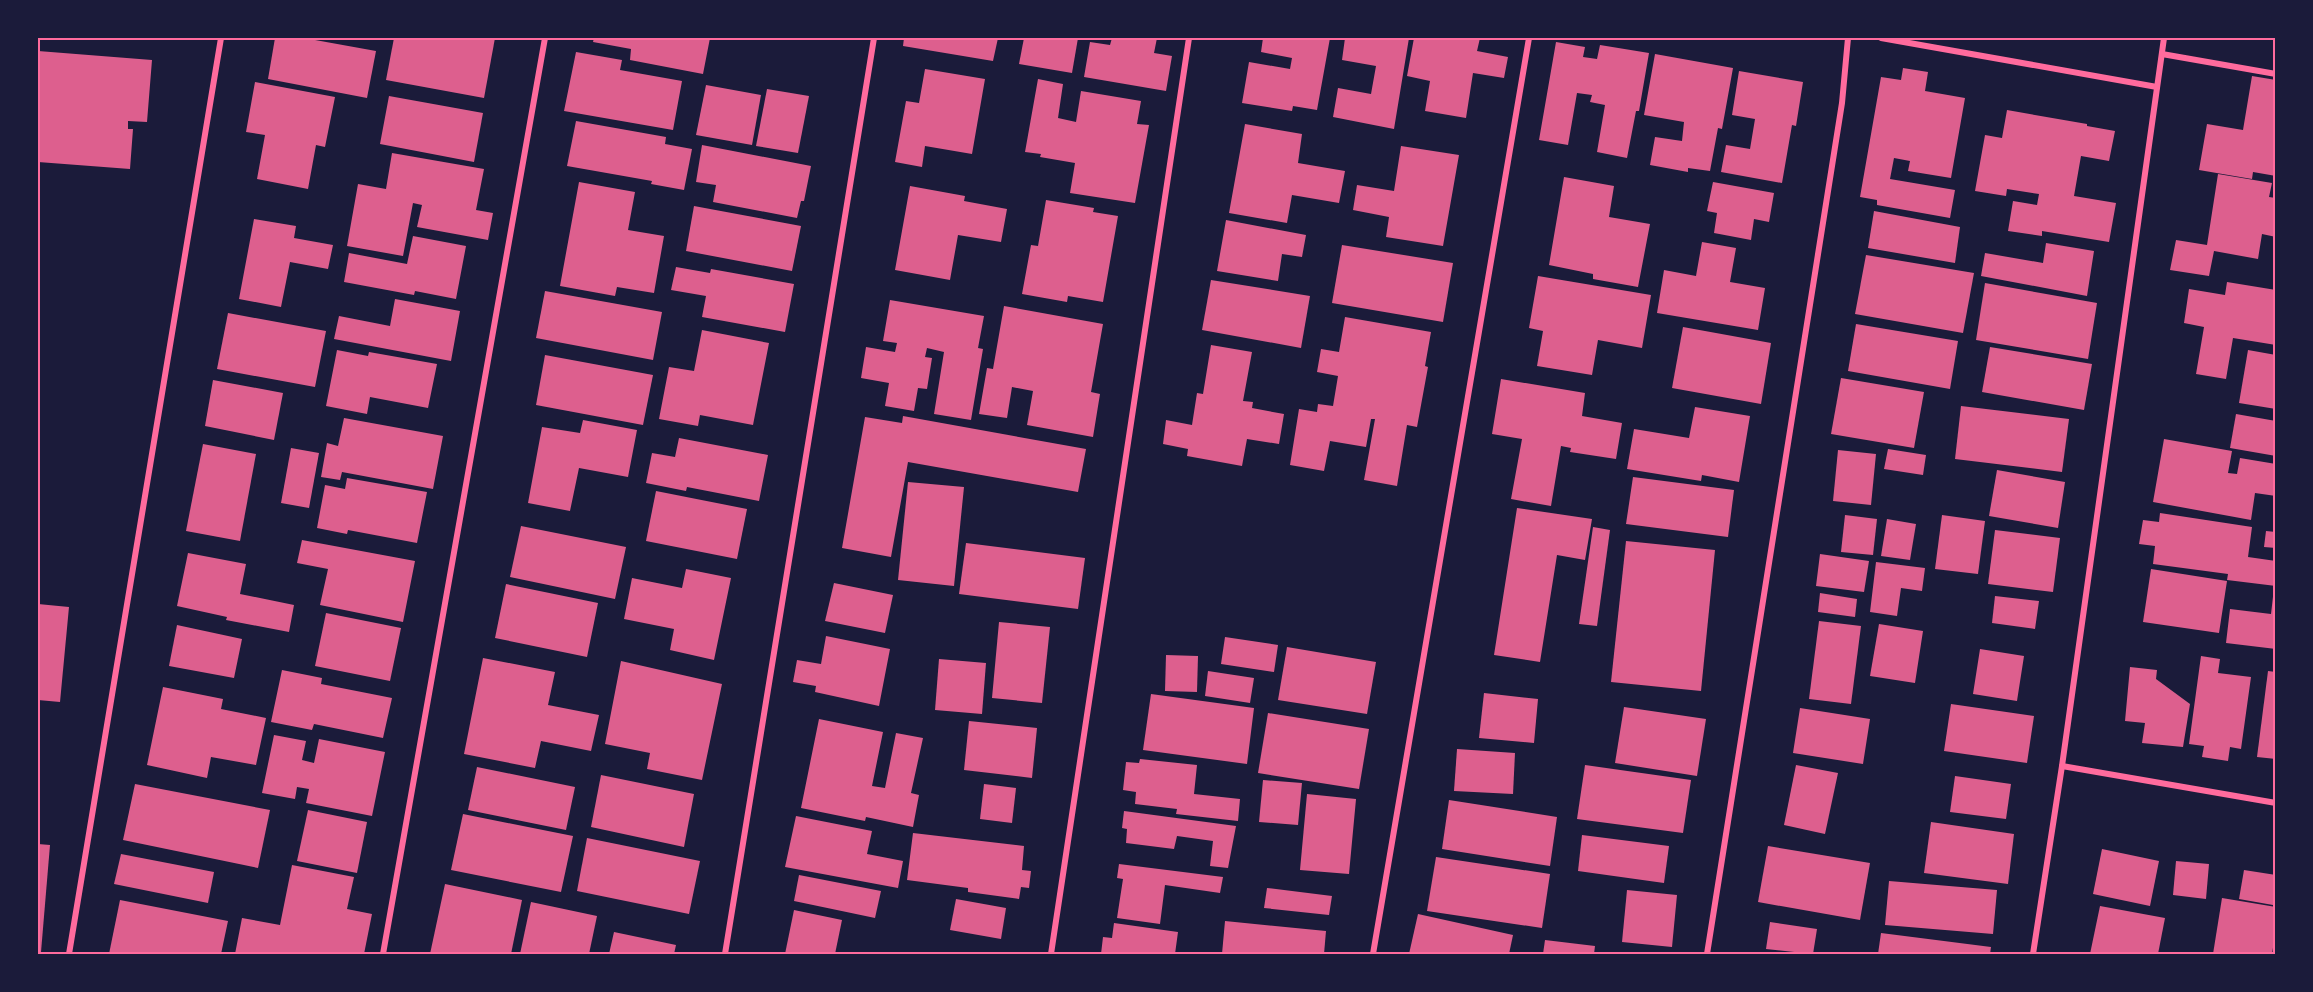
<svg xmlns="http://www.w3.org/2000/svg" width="2313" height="992" viewBox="0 0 2313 992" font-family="'Work Sans',sans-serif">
<rect width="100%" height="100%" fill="#1b1b3a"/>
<g fill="#dd5f8e">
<path d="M275,38H304L376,51L367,98L268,79Z"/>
<path d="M394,38H495L484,98L386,80Z"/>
<path d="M594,38H710L703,74L630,60L631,49L593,42Z"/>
<path d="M904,38H998L993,61L903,46Z"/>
<path d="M1024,38H1078L1072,73L1019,64Z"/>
<path d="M1112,38H1157L1154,53L1172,56L1166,91L1084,77L1090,42L1110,45Z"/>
<path d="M1263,38H1330L1317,110L1293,106L1292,111L1242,103L1249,62L1290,69L1292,58L1261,52Z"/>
<path d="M1345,38H1409L1394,129L1333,117L1338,88L1371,94L1376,66L1342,60Z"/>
<path d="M1414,38H1480L1477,51L1508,57L1504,78L1473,73L1466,118L1425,111L1430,81L1407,76Z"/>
<path d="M1556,42L1585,47L1583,57L1597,59L1600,45L1649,53L1639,111H1636L1627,158L1597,152L1605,105L1590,102L1592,95L1577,93L1568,145L1539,140Z"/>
<path d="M38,51L152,60L147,122L128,121V129H133L130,169L38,162Z"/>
<path d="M576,52L622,60L620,70L682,81L673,130L564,111Z"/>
<path d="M1655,54L1733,68L1722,129L1718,128L1710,171L1688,168V172L1650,165L1655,137L1682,141L1684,122L1644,115Z"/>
<path d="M1903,68L1928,72L1925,91L1965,98L1951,178L1908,171L1910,161L1894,158L1890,179L1955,190L1950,218L1877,205V200L1860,197L1881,77L1901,80Z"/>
<path d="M925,69L985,79L972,154L925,146L922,167L895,162L906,101L919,103Z"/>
<path d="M1739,71L1803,82L1796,126L1792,125L1782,183L1721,172L1726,145L1750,149L1755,119L1732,115Z"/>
<path d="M2252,76L2276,80V176L2253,172L2252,179L2199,170L2207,124L2243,130Z"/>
<path d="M1038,79L1063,84L1058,118L1076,122L1081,91L1141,101L1137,124L1149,125L1135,203L1070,193L1075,163L1040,157L1041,154L1025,152Z"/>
<path d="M255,82L335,97L325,147L316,145L308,189L257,179L265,135L246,132Z"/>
<path d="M706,85L761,95L752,145L696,135Z"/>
<path d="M767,89L809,96L798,153L756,146Z"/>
<path d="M389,96L483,113L474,162L380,144Z"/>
<path d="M2007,110L2087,124V126L2115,131L2109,161L2081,156L2074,196L2116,203L2109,242L2042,231V236L2008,231L2013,201L2037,205L2039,194L2007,189L2006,196L1975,191L1985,135L2002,138Z"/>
<path d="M576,121L666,137L665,144L692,149L684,190L651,184L652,181L567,166Z"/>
<path d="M1245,124L1302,134L1298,163L1345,171L1339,203L1292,195L1287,223L1229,213Z"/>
<path d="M702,145L811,166L804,201H801L797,218L713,202L716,185L696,182Z"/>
<path d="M1401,146L1459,155L1443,246L1386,237L1389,217L1353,210L1357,185L1394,191Z"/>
<path d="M392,153L484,169L476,210L493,213L488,240L417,227L422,205L413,203L403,256L347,246L358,184L386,189Z"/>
<path d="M2218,174L2272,183L2269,197L2276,198V237L2262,234L2258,259L2214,251L2209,276L2170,270L2176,240L2207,245Z"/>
<path d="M1564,177L1614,186L1609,217L1650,224L1638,287L1593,279V274L1549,265Z"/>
<path d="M579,182L635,192L628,230L664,236L654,293L617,287L615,296L560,286Z"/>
<path d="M1713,182L1774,193L1769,222L1754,219L1751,240L1714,233L1717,213L1707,211Z"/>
<path d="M910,186L965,196L964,201L1007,209L1001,242L958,235L950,280L895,270Z"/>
<path d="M1046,200L1094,208L1093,212L1118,216L1103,302L1068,296L1067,302L1022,294L1031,245L1038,246Z"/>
<path d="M694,206L801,226L792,271L686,251Z"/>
<path d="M1874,211L1960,227L1955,263L1868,248Z"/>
<path d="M254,219L296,226L294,238L333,245L328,269L290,262L281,307L239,299Z"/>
<path d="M1226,220L1306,235L1302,257L1282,254L1278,281L1217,271Z"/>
<path d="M413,236L466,246L456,299L415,291L414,295L344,282L349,253L407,264Z"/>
<path d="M1702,242L1736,248L1730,282L1765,288L1758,330L1657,313L1664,270L1696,276Z"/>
<path d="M2046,243L2094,251L2087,296L1981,276L1985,253L2043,263Z"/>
<path d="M1342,245L1453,263L1443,322L1332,303Z"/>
<path d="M1866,255L1974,273L1963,333L1855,314Z"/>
<path d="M676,267L710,273L711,269L794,284L785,332L702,317L706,296L671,290Z"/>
<path d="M1538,276L1651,295L1642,348L1598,340L1592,375L1537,366L1543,331L1529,328Z"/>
<path d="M1211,280L1310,296L1301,348L1202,330Z"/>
<path d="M2227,282L2276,290V345L2233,338L2226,379L2196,374L2204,327L2184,323L2189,289L2225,295Z"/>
<path d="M1985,283L2097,303L2088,359L1976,340Z"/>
<path d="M545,291L662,312L653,360L536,338Z"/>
<path d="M395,299L460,311L451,361L334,339L339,316L390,326Z"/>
<path d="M890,300L984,316L978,348L983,349L971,420L934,414L944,352L927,348L925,357L932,358L927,389L918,388L914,411L885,406L889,383L861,378L866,347L895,352L897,343L883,341Z"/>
<path d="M1004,306L1103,324L1091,392L1100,394L1093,437L1027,425L1033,391L1012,387L1007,418L979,414L987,368L993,369Z"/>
<path d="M228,313L326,331L315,387L217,369Z"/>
<path d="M1345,317L1431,332L1425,366L1428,367L1417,427L1407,425L1397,486L1364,480L1375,419H1371L1366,447L1330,441L1324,471L1290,465L1299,409L1317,412L1318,404L1333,406L1338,376L1317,372L1321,349L1339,352Z"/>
<path d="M1856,324L1958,341L1950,389L1848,371Z"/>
<path d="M1683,327L1771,343L1761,404L1672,388Z"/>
<path d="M702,330L769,343L753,425L700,415L698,426L659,419L669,367L694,371Z"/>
<path d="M1211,345L1252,352L1243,401L1253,402L1252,408L1284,414L1279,444L1247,439L1242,466L1187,456L1188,449L1163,444L1166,420L1192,425L1197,393L1203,394Z"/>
<path d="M1990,347L2092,364L2084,410L1982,392Z"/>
<path d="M337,350L368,356L369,352L437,364L428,408L370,397L367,414L326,406Z"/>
<path d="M2248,350L2276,355V409L2239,403Z"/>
<path d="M545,355L653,375L643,425L536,405Z"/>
<path d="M1841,378L1924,392L1914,448L1831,434Z"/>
<path d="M1501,379L1585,393L1582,416L1622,423L1616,459L1570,452L1571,448L1561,446L1551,506L1511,499L1522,439L1492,434Z"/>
<path d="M213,380L283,393L274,440L205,426Z"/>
<path d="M1961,406L2069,419L2062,472L1955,459Z"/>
<path d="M1695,407L1750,416L1739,482L1702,475L1701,481L1627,469L1634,429L1689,438Z"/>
<path d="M2236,414L2276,421V456L2230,448Z"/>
<path d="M903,416L1086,449L1078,492L908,462L891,557L842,548L865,417L902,423Z"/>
<path d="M344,418L443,436L433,489L342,472L340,480L321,477L327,443L338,446Z"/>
<path d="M583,420L637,430L628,477L579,468L570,511L528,503L542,427L580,433Z"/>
<path d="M679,438L768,455L759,501L687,487L686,491L646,483L652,453L675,457Z"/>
<path d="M2164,439L2232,451L2228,473L2237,474L2240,458L2276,464V496L2255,493L2251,520L2153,502Z"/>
<path d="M203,444L256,454L240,541L186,531Z"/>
<path d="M291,448L319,453L309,508L281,503Z"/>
<path d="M1888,449L1926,455L1923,475L1884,469Z"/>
<path d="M1838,450L1876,454L1871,505L1833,501Z"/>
<path d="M1997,470L2065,482L2058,528L1989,516Z"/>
<path d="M1633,477L1734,490L1728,537L1626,524Z"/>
<path d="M347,478L427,492L417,543L348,530L347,534L317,528L325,485L345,489Z"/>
<path d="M908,482L964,487L954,586L898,580Z"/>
<path d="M656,491L747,509L737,559L646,541Z"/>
<path d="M1517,508L1592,519L1585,560L1557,555L1540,662L1494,655Z"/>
<path d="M2160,513L2252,527L2248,557L2276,561V586L2227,580L2228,574L2153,564L2155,546L2139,544L2143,520L2159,522Z"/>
<path d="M1845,515L1877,519L1873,555L1841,552Z"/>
<path d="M1942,515L1985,521L1978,574L1935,569Z"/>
<path d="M1887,519L1916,524L1910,560L1881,556Z"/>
<path d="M521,526L626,547L615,599L510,577Z"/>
<path d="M1593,527L1610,530L1597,626L1579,624Z"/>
<path d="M1995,530L2060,538L2053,592L1988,584Z"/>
<path d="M2266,531L2276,532V548L2264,547Z"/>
<path d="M302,540L415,561L403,622L320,605L328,569L297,563Z"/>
<path d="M1626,541L1715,550L1701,691L1611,682Z"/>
<path d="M966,543L1085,558L1078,609L959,594Z"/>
<path d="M188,553L246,564L240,594L294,605L289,632L226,620L227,617L177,606Z"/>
<path d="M1820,554L1869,561L1864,592L1816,586Z"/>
<path d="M1876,562L1925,568L1922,591L1901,588L1897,616L1870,612Z"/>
<path d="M686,569L731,578L714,660L670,650L674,629L624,619L632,578L682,588Z"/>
<path d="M2151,569L2227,581L2219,633L2143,622Z"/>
<path d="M834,583L893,595L885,633L825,621Z"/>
<path d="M506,584L598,603L587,657L495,638Z"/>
<path d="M2274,588L2276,649L2226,643L2230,609L2271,614Z"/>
<path d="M1820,593L1857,599L1855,617L1818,612Z"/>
<path d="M1995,596L2039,601L2035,629L1992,623Z"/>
<path d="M38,604L69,607L60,702L38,700Z"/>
<path d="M326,613L401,628L390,681L315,666Z"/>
<path d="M1819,621L1861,626L1851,704L1809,699Z"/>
<path d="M999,622L1050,627L1042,703L992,698Z"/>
<path d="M1879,624L1923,631L1915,683L1870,676Z"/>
<path d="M177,625L242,639L234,678L169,666Z"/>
<path d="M826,636L890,649L879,706L815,692L816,686L793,682L797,660L821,664Z"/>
<path d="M1225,637L1278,645L1274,672L1221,664Z"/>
<path d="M1287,647L1376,662L1367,714L1278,700Z"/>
<path d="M1980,649L2024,656L2017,701L1973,694Z"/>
<path d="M1166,655L1198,656L1197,692L1165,691Z"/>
<path d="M2201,656L2220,659L2218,673L2251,677L2241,749L2230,747L2228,761L2202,757L2204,746L2189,744Z"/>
<path d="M483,658L555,672L548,705L599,715L591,751L541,741L535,768L464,754Z"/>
<path d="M939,659L986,663L982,714L935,710Z"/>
<path d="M621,661L722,684L702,780L647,769L650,753L605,744Z"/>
<path d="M2130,667L2157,670L2156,679L2190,704L2183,747L2142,743L2145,723L2125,721Z"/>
<path d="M282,670L322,678L321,684L392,698L383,738L314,724L312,730L271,722Z"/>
<path d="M1208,671L1254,678L1250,703L1205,696Z"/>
<path d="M2268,671L2276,672V759L2257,757Z"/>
<path d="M163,687L223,699L221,709L266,718L256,765L211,757L207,778L147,765Z"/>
<path d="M1484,693L1538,699L1534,743L1479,738Z"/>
<path d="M1151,694L1254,708L1247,764L1143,750Z"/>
<path d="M1951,704L2034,716L2027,763L1944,751Z"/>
<path d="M1624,707L1706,719L1697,776L1615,763Z"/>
<path d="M1800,708L1870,719L1863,764L1793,753Z"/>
<path d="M1268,713L1369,729L1359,789L1258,773Z"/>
<path d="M819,719L883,732L872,786L885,788L896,733L923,738L911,793L919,795L913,827L866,817L865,821L801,808Z"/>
<path d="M969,721L1037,728L1032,778L964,770Z"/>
<path d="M274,735L306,741L302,760L314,763L319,739L385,752L372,816L306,803L309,789L297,787L295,799L262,793Z"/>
<path d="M1457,749L1515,753L1513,794L1454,791Z"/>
<path d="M1140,759L1197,765L1194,794L1240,799L1238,821L1176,814L1177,809L1135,804L1136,792L1123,790L1126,762L1139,763Z"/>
<path d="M1585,765L1691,780L1683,833L1577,819Z"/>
<path d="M1796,765L1838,773L1825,834L1784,825Z"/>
<path d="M477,767L575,787L566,830L468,810Z"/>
<path d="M601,775L694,794L684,847L591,827Z"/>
<path d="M1955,776L2011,784L2006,819L1950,812Z"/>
<path d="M1263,780L1302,783L1298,825L1259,822Z"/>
<path d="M135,784L270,810L258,868L123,840Z"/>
<path d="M984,784L1016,788L1012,823L980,819Z"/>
<path d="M1307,794L1356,799L1349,874L1300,870Z"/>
<path d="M1449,800L1557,817L1550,866L1442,849Z"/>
<path d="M308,810L367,822L357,873L297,861Z"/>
<path d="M1124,811L1236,826L1228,868L1210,866L1213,841L1177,836L1174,849L1126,843L1127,829L1122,828Z"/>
<path d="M463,814L573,836L561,892L451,870Z"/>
<path d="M796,816L872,831L867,854L903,861L898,888L785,867Z"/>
<path d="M1931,822L2014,834L2008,884L1924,873Z"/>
<path d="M913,833L1024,846L1022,870L1031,871L1029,888L1021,887L1019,899L968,892V888L907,880Z"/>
<path d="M1582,835L1669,846L1664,883L1578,871Z"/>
<path d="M587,838L700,861L689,914L577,891Z"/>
<path d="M38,844L50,845L41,952H38Z"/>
<path d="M1768,846L1870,863L1860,920L1758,902Z"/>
<path d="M2102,849L2159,861L2150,906L2093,894Z"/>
<path d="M121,854L214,872L208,903L114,884Z"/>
<path d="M1436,857L1550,874L1542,928L1427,911Z"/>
<path d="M2176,861L2209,864L2206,899L2173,895Z"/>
<path d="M1119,864L1223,877L1220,893L1165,885L1160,924L1117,918L1123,879L1117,878Z"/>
<path d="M292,865L354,877L347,909L372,914L364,954H235L242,918L280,925Z"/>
<path d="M2244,870L2276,875L2273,905L2239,899Z"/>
<path d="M799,875L881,891L875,918L794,901Z"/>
<path d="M1889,881L1997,890L1993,934L1885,925Z"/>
<path d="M445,884L522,900L511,954H430Z"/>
<path d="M1267,888L1332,896L1329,915L1264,908Z"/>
<path d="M1627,890L1677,895L1672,947L1622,942Z"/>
<path d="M2222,898L2276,907V929L2272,954H2213Z"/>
<path d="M956,899L1006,908L1001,939L950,930Z"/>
<path d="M120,900L228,921L221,954H109Z"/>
<path d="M531,902L597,916L589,954H520Z"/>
<path d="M2100,906L2165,918L2158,954H2090Z"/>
<path d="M794,910L842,920L835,954H785Z"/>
<path d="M1418,914L1513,935L1509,954H1409Z"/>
<path d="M1225,921L1326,931L1324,954H1222Z"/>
<path d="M1770,922L1817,929L1813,954L1766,949Z"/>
<path d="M1114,923L1178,932L1175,954H1101L1103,937L1112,938Z"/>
<path d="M614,932L676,945L674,954H609Z"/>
<path d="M1881,933L1991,947L1990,954H1878Z"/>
<path d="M1545,940L1595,946L1594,954H1543Z"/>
</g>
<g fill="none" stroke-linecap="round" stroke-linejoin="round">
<g stroke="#ff6b9d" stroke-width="6">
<path d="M1881,38L2157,87"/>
<path d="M2162,54L2276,74"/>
<path d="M2062,766L2276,803"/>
<path d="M69,954L221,38"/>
<path d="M383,954L545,38"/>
<path d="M725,954L874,38"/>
<path d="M1051,954L1189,38"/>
<path d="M1373,954L1529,38"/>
<path d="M1707,954L1842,103L1848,38"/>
<path d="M2033,954L2062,766L2164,38"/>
</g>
</g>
<rect width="2313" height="992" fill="none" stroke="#1b1b3a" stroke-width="78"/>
<rect x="39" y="39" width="2235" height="914" fill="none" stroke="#ff6b9d" stroke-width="2"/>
</svg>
